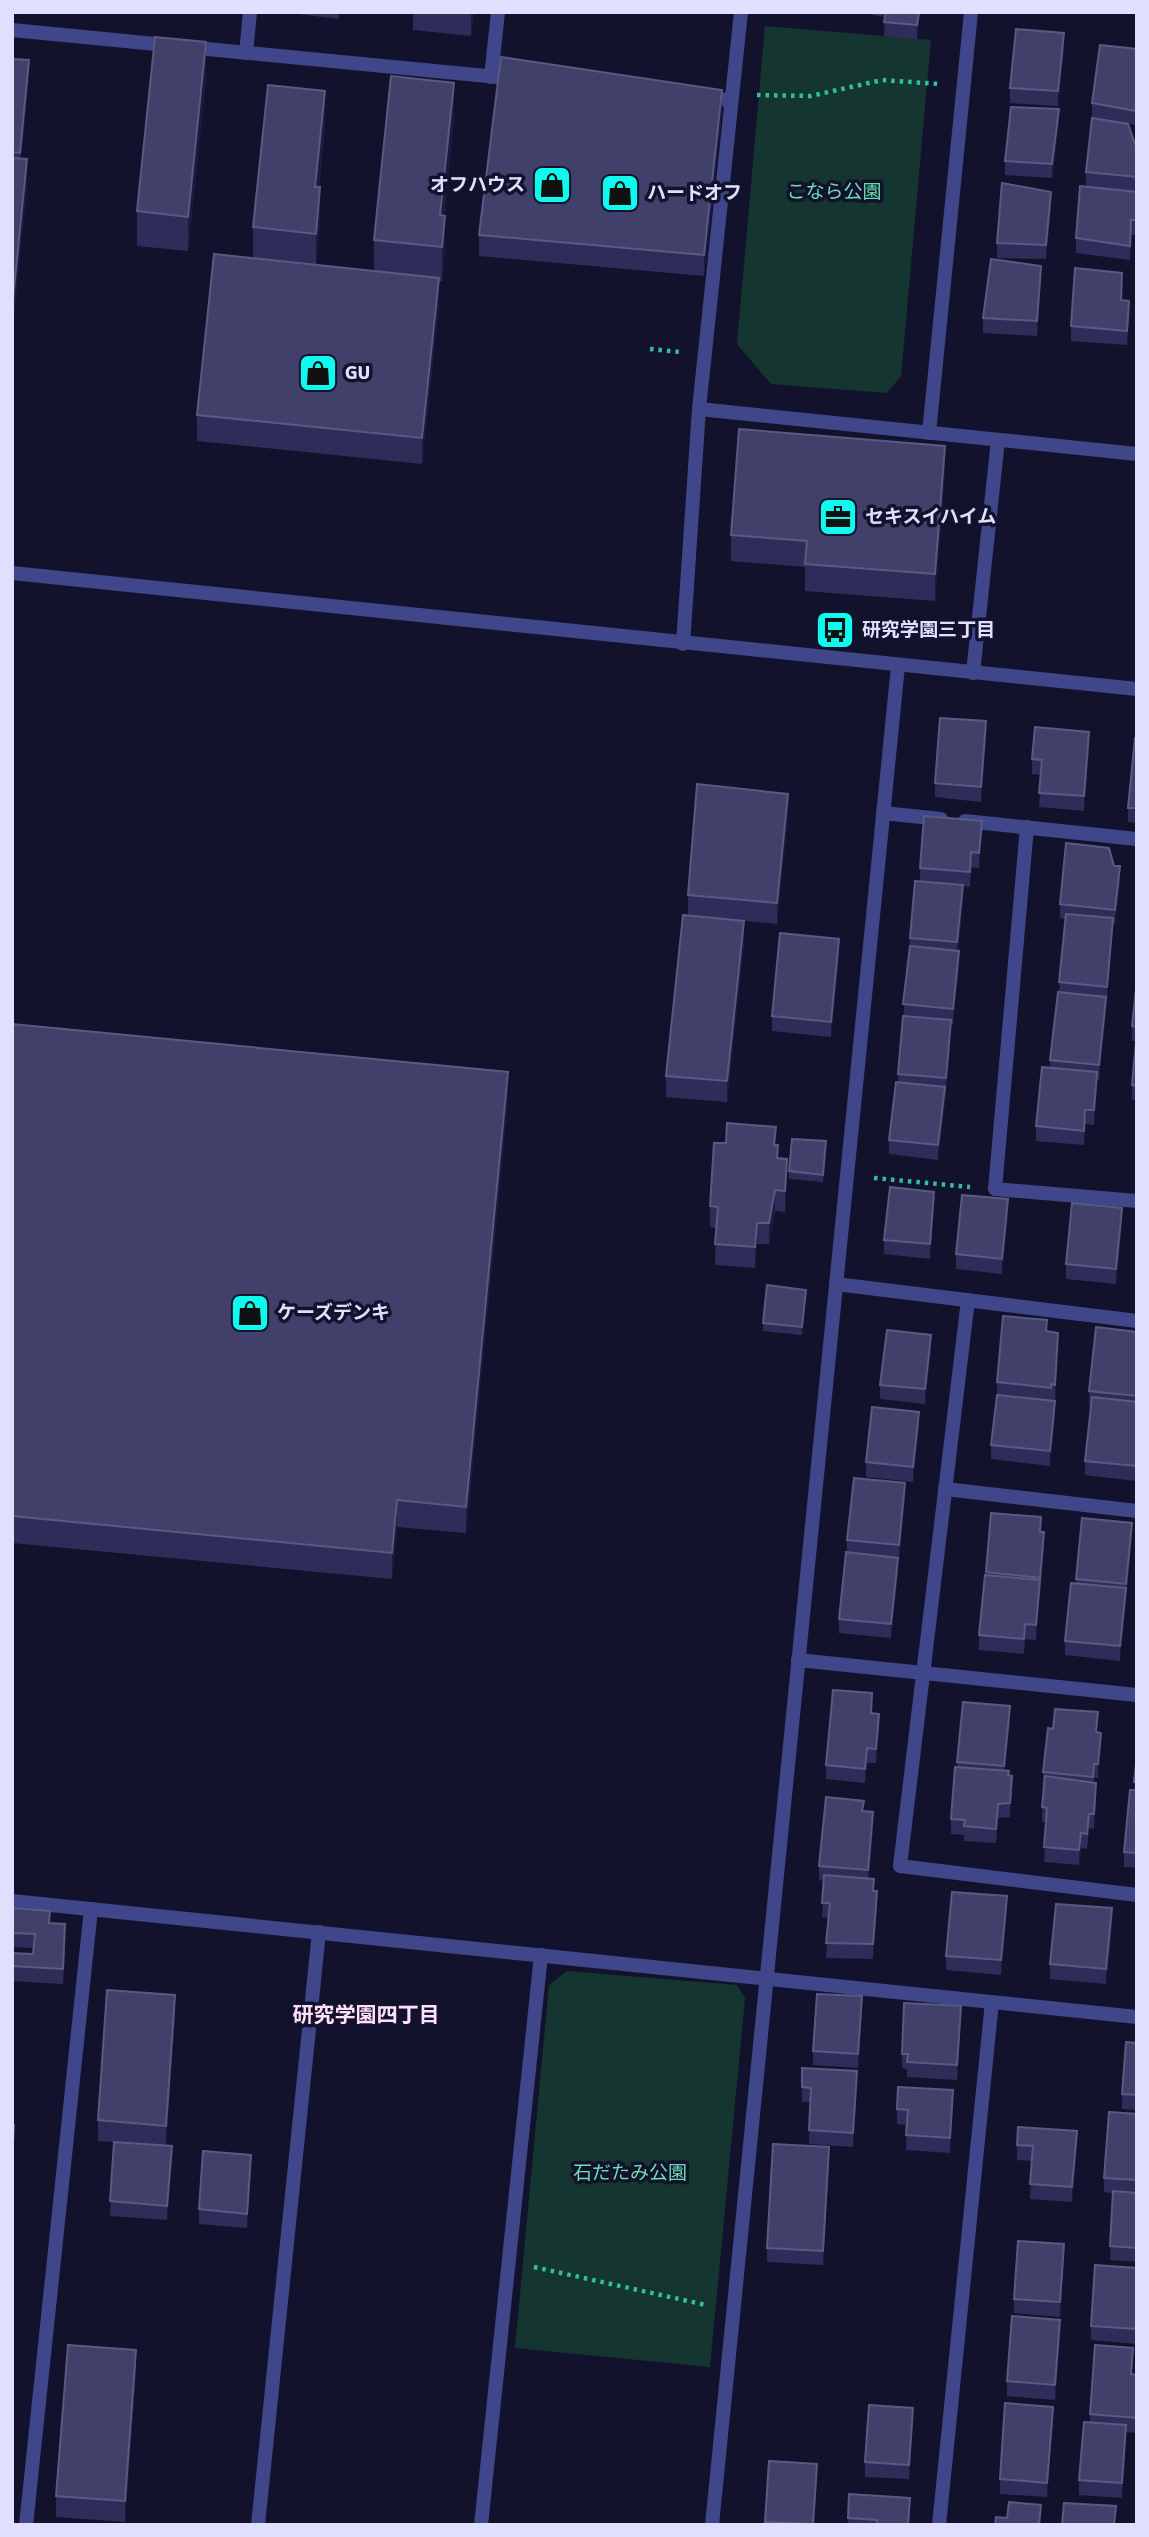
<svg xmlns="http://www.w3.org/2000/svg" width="1149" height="2537" viewBox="0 0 1149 2537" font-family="Signika,'Noto Sans JP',sans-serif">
<rect width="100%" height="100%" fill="#13122c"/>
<g fill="#153630">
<path d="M765,26L931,40L901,376L887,393L771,384L737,344Z"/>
<path d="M567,1971L737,1985L745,1998L710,2367L515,2348L549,1985Z"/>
</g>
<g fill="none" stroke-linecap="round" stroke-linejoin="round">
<g stroke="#34bda0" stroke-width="4.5" stroke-dasharray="3.5 5" stroke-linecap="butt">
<path d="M757,95L811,96L882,80L939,84"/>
<path d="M650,349L680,352"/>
<path d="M874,1178L970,1187"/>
<path d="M534,2267L706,2305"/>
</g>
<path stroke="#3f478a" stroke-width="14" d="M973,673L998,440"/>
<g stroke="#3f478a" stroke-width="14">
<path d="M12,30L517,79"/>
<path d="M246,53L250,12"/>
<path d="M491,77L498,12"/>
<path d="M705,98L731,100"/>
<path d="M699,409L1137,454"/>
<path d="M929,433L971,12"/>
<path d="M683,644L699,409L741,12"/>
<path d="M883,813L941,819"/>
<path d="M965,821L1137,839"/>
<path d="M1027,827L995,1189L1137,1201"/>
<path d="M836,1284L1137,1321"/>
<path d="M968,1300L900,1866L1137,1895"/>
<path d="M945,1489L1137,1511"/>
<path d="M798,1660L1137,1695"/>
<path d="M12,1901L1137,2017"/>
<path d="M26,2525L91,1909"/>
<path d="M258,2525L319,1932"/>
<path d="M481,2525L541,1955"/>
<path d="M712,2525L898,666"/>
<path d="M939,2525L992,2002"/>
</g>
<path stroke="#3f478a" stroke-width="14" d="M12,573L1137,689"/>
</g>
<g fill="#2e2d59">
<path d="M281,12H339V19Z"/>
<path d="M413,12H474L471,36L413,30Z"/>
<path d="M872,12H920L917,40L884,36L885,17L872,15Z"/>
<path d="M1064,48L1058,106L1010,103V88Z"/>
<path d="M1137,49L1136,125L1128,124L1135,144H1137V191L1091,187L1137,192V235H1131L1130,260L1076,253V238L1086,187V172L1092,118V103Z"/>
<path d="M12,59L29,75L21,159L27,186L12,335Z"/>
<path d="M206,77L188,251L137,246V211Z"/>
<path d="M722,111L704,276L479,256V235Z"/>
<path d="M454,117L444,216L445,250L442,281H439V304L422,464L197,441V415L253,258V227L325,125L319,187L320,222L316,265L374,271V240Z"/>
<path d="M1059,124L1052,178L1005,175V161Z"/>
<path d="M1051,207L1046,259L997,258V243Z"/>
<path d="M1041,280L1037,336L983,333V318Z"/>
<path d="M1122,300L1129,316L1127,345L1071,341V326Z"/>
<path d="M945,472L935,601L805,591V567L731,561V535Z"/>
<path d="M986,736L981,802L935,797V783Z"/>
<path d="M1137,738V823L1128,822V808Z"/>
<path d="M1089,747L1084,811L1039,807L1041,775L1032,774V759Z"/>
<path d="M788,815L777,924L713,918L744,942L727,1102L666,1097V1076L688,915V895Z"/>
<path d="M982,835L979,868L971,867L970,887L963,886V900L958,951L959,966L953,1024H951L945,1102L938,1160L889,1154V1140L898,1082L910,938L920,881V868Z"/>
<path d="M1114,866L1120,881L1115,924H1113L1106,1012L1099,1080H1097L1094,1125L1085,1124L1084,1145L1036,1141V1126L1050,1068V1060L1059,992L1065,919L1060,918V904Z"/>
<path d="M839,954L831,1037L772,1031V1016Z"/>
<path d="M1137,980V1100H1132V1085L1136,1041H1132V1026Z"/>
<path d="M12,1024L508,1099L466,1533L397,1527L392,1579L12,1543Z"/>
<path d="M776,1145L778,1158L787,1180L785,1212L775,1211L769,1244H757L755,1268L715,1265L716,1228L710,1227V1206Z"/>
<path d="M826,1148L823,1182L789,1179V1171Z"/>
<path d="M934,1207L930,1259L884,1254V1240Z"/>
<path d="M1008,1214L1002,1274L956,1269V1254Z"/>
<path d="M1122,1223L1116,1284L1066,1279V1264Z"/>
<path d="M806,1297L802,1335L763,1331V1323Z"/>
<path d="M1047,1331L1058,1347L1055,1400L1051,1399L1055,1416L1050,1466L991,1459V1445L997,1395V1382Z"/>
<path d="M1137,1332L1136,1481L1085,1475V1461L1091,1406L1089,1405V1391Z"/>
<path d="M931,1349L925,1404L880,1399V1385Z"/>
<path d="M919,1427L913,1482L866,1477V1462Z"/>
<path d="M905,1498L899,1560H898V1573L891,1638L839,1633V1619L847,1552V1540Z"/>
<path d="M991,1513L1041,1532L1044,1547L1036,1640L1025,1639L1024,1654L979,1650V1635Z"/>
<path d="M1132,1537L1120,1661L1065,1655V1641L1076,1579Z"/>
<path d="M872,1713L879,1729L876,1763H867L865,1783L826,1779V1765Z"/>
<path d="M1010,1721L1005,1771L1009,1775L1012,1790L1010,1817L998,1818L996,1843L964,1841V1835L951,1834V1819L957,1762Z"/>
<path d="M1097,1732L1101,1747L1098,1778H1094L1096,1798L1094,1829L1089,1828L1087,1849L1081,1848L1079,1865L1044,1862L1046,1822H1042L1043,1772Z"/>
<path d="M1137,1755V1868L1124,1867V1852L1134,1790Z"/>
<path d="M864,1812L873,1827L869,1878L874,1891L877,1906L873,1959L826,1958L829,1918L822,1917L824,1881L819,1880V1866Z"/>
<path d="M12,1908L50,1924L65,1939L63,1984L12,1981V1953L33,1954L34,1948L12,1947Z"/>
<path d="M1007,1911L1001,1975L946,1970V1956Z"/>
<path d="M1112,1923L1106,1984L1050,1979V1964Z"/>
<path d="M862,2011L858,2068L813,2065V2051Z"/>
<path d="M175,2016L166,2145L172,2161L167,2220L110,2216L114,2142L98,2141V2120Z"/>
<path d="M961,2021L957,2080L907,2077V2069L902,2068V2054Z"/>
<path d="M1137,2043V2110L1122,2109V2094Z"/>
<path d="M857,2086L853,2147L809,2144L810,2102H802V2087Z"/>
<path d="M953,2105L950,2153L906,2150L907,2125L897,2124V2109Z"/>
<path d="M1137,2114V2262L1110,2260L1113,2193L1104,2192V2178Z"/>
<path d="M1017,2145L1077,2146L1072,2202L1030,2199L1032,2161L1017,2160Z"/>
<path d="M829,2162L823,2265L767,2262V2248Z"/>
<path d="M251,2169L247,2228L199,2224V2209Z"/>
<path d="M1064,2259L1060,2317L1014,2313V2299Z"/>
<path d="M1137,2268V2344L1091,2340V2326Z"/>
<path d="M1060,2334L1055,2400L1007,2396V2381Z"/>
<path d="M1133,2362L1132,2375H1137V2433L1126,2432L1122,2498L1079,2495V2480L1090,2423V2414Z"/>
<path d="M136,2371L125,2522L56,2517V2496Z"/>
<path d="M1053,2421L1047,2497L1000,2494V2479Z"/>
<path d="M913,2423L909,2479L865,2477V2462Z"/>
<path d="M769,2461L817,2479L814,2525H765Z"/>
<path d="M849,2494L910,2512L909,2525H848Z"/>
</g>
<g fill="#1b1a40">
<path d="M471,12H474L471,36Z"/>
<path d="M919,12H920L917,40V25Z"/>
<path d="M1064,33V48L1058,106V91Z"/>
<path d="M206,42V77L188,251V217Z"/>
<path d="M29,60V75L20,167V153Z"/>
<path d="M454,83V117L440,250V215Z"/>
<path d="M722,90V111L704,276V255Z"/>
<path d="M325,91V125L315,222V187Z"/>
<path d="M1059,109V124L1052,178V164Z"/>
<path d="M27,159V186L12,335V309Z"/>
<path d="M320,187V222L316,269V234Z"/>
<path d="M1051,192V207L1046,259V245Z"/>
<path d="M445,216V250L442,281V247Z"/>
<path d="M1041,266V280L1037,336V321Z"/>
<path d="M439,278V304L422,464V438Z"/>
<path d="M945,446V472L935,601V574Z"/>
<path d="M986,721V736L981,802V787Z"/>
<path d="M1089,732V747L1084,811V796Z"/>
<path d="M788,794V815L777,924V903Z"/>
<path d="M982,821V835L979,868V853Z"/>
<path d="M971,852V867L970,887V872Z"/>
<path d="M1120,866V881L1115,924V910Z"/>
<path d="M963,885V900L957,957V942Z"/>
<path d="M1113,918V933L1107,1002V987Z"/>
<path d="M744,921V942L727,1102V1081Z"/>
<path d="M839,939V954L831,1037V1022Z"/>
<path d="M959,951V966L953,1024V1009Z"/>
<path d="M1106,997V1012L1099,1080V1065Z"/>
<path d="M951,1020V1035L946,1093V1078Z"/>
<path d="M508,1072V1099L466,1533V1507Z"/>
<path d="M1097,1072V1087L1094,1125V1110Z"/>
<path d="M945,1087V1102L938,1160V1145Z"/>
<path d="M787,1159V1180L785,1212V1191Z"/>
<path d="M775,1190V1211L769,1244V1223Z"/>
<path d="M934,1192V1207L930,1259V1244Z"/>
<path d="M1008,1199V1214L1002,1274V1259Z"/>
<path d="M1122,1208V1223L1116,1284V1269Z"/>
<path d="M757,1223V1244L755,1268V1247Z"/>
<path d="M1058,1333V1347L1055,1400V1385Z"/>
<path d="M931,1335V1349L925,1404V1389Z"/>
<path d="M1055,1401V1416L1050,1466V1451Z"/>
<path d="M919,1412V1427L913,1482V1467Z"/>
<path d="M905,1483V1498L899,1560V1545Z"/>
<path d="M397,1500V1527L392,1579V1553Z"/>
<path d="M1132,1523V1537L1126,1599V1584Z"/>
<path d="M1044,1532V1547L1040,1592V1578Z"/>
<path d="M898,1558V1573L891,1638V1624Z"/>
<path d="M1040,1580V1595L1036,1640V1625Z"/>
<path d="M1126,1588V1602L1120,1661V1646Z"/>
<path d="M1010,1706V1721L1004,1781V1766Z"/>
<path d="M879,1714V1729L876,1763V1749Z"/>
<path d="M1101,1733V1747L1098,1778V1764Z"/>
<path d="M867,1748V1763L865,1783V1769Z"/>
<path d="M1012,1776V1790L1010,1817V1803Z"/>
<path d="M1096,1783V1798L1094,1829V1814Z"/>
<path d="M873,1812V1827L868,1885V1870Z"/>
<path d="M1081,1833V1848L1079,1865V1850Z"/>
<path d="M877,1891V1906L873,1959V1944Z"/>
<path d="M1007,1896V1911L1001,1975V1960Z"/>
<path d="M1112,1908V1923L1106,1984V1969Z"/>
<path d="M175,1995V2016L166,2147V2126Z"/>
<path d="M862,1996V2011L858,2068V2054Z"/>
<path d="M961,2006V2021L957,2080V2065Z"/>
<path d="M857,2071V2086L853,2147V2133Z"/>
<path d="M953,2090V2105L950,2153V2138Z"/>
<path d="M1077,2131V2146L1072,2202V2187Z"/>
<path d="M172,2146V2161L167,2220V2206Z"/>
<path d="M829,2147V2162L823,2265V2251Z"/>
<path d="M251,2155V2169L247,2228V2214Z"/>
<path d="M1064,2244V2259L1060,2317V2302Z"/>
<path d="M1060,2320V2334L1055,2400V2385Z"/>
<path d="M136,2350V2371L125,2522V2501Z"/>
<path d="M1053,2407V2421L1047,2497V2483Z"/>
<path d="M913,2408V2423L909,2479V2465Z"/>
<path d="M1126,2425V2440L1122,2498V2483Z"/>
<path d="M817,2464V2479L814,2525L813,2524Z"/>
</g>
<g fill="#41406b" stroke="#5a5982" stroke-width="2">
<path d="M886,12H919L917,25L884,22Z"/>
<path d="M1016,29L1064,33L1058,91L1010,88Z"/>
<path d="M155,37L206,42L188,217L137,211Z"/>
<path d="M1100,45L1137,49L1136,111L1092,103Z"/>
<path d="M501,57L722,90L704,255L479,235Z"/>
<path d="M12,59L29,60L20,153L12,152Z"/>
<path d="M391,76L454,83L440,215L445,216L442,247L374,240Z"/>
<path d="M268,85L325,91L315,187H320L316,234L253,227Z"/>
<path d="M1011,107L1059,109L1052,164L1005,161Z"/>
<path d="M1092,118L1128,124L1135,144H1137V177L1086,172Z"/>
<path d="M12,158L27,159L12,309Z"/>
<path d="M1002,183L1051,192L1046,245L997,243Z"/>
<path d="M1080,186L1137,192V220H1131L1130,246L1076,238Z"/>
<path d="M214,254L439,278L422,438L197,415Z"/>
<path d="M991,259L1041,266L1037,321L983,318Z"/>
<path d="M1075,268L1122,273L1121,300L1129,301L1127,331L1071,326Z"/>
<path d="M739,429L945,446L935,574L805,564L807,541L731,535Z"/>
<path d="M940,718L986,721L981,787L935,783Z"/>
<path d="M1035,727L1089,732L1084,796L1039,793L1042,760L1032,759Z"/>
<path d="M1135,738H1137V808H1128Z"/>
<path d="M697,784L788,794L777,903L688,895Z"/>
<path d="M924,816L982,821L979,853L971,852L970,872L920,868Z"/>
<path d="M1066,843L1109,848L1114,866H1120L1115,910L1060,904Z"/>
<path d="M915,881L963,885L957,942L910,938Z"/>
<path d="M1066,914L1113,918L1107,987L1059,982Z"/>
<path d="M683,915L744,921L727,1081L666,1076Z"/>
<path d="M780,933L839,939L831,1022L772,1016Z"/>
<path d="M910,946L959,951L953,1009L903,1004Z"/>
<path d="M1137,980V1027L1132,1026Z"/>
<path d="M1058,992L1106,997L1099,1065L1050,1060Z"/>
<path d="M903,1016L951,1020L946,1078L898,1074Z"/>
<path d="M12,1024L508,1072L466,1507L397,1500L392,1553L12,1516Z"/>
<path d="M1137,1031V1086L1132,1085Z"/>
<path d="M1042,1067L1097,1072L1094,1110H1085L1084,1131L1036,1126Z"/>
<path d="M896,1082L945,1087L938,1145L889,1140Z"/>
<path d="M727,1123L776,1127L774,1145H778L777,1158L787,1159L785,1191L775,1190L769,1223H757L755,1247L715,1244L718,1207L710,1206L714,1143H726Z"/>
<path d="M792,1139L826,1141L823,1175L789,1171Z"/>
<path d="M890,1187L934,1192L930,1244L884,1240Z"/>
<path d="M962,1195L1008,1199L1002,1259L956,1254Z"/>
<path d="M1072,1203L1122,1208L1116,1269L1066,1264Z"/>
<path d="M767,1285L806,1290L802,1327L763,1323Z"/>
<path d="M1003,1316L1047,1320L1046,1331L1058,1333L1055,1385L1051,1384V1388L997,1382Z"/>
<path d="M1096,1327L1137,1332V1396L1089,1391Z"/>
<path d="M887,1330L931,1335L925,1389L880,1385Z"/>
<path d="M997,1395L1055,1401L1050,1451L991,1445Z"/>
<path d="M1092,1397L1137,1402L1136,1466L1085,1461Z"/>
<path d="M872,1407L919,1412L913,1467L866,1462Z"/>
<path d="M854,1478L905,1483L899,1545L847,1540Z"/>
<path d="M991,1513L1041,1517L1040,1532H1044L1040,1578L986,1572Z"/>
<path d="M1082,1518L1132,1523L1126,1584L1076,1579Z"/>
<path d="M846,1552L898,1558L891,1624L839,1619Z"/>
<path d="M985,1575L1040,1580L1036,1625L1025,1624L1024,1639L979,1635Z"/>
<path d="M1071,1583L1126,1588L1120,1646L1065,1641Z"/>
<path d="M833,1690L872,1693L871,1713L879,1714L876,1749L867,1748L865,1769L826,1765Z"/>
<path d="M963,1702L1010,1706L1004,1766L957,1762Z"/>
<path d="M1055,1709L1098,1712L1096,1732L1101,1733L1098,1764H1094L1093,1777L1043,1772L1048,1728L1053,1729Z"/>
<path d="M1137,1755V1782H1134Z"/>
<path d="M955,1767L1009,1771L1008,1775L1012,1776L1010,1803L998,1804L996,1829L964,1826L965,1820L951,1819Z"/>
<path d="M1045,1776L1096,1783L1094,1814H1089L1087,1834L1081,1833L1079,1850L1044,1847L1047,1808L1042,1807Z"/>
<path d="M1130,1790H1137V1853L1124,1852Z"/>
<path d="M826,1797L864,1801L862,1811L873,1812L868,1870L819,1866Z"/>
<path d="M824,1875L874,1879L873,1891H877L873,1944L826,1943L830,1903H822Z"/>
<path d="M952,1892L1007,1896L1001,1960L946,1956Z"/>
<path d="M1056,1904L1112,1908L1106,1969L1050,1964Z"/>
<path d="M12,1908L50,1911L49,1923L65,1924L63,1969L12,1966V1953L33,1954L35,1934L12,1933Z"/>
<path d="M107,1990L175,1995L166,2126L98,2120Z"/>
<path d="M817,1994L862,1996L858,2054L813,2051Z"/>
<path d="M904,2003L961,2006L957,2065L907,2062L908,2054H902Z"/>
<path d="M1126,2042L1137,2043V2095L1122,2094Z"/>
<path d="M802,2068L857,2071L853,2133L809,2130L811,2088L802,2087Z"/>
<path d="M898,2087L953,2090L950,2138L906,2135L908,2110L897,2109Z"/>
<path d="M1109,2112L1137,2114V2186H1136L1137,2180L1104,2178Z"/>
<path d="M12,2125H14L12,2158Z"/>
<path d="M1018,2127L1077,2131L1072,2187L1030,2184L1033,2146L1017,2145Z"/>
<path d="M114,2142L172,2146L167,2206L110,2201Z"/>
<path d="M773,2144L829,2147L823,2251L767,2248Z"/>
<path d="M203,2151L251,2155L247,2214L199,2209Z"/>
<path d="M1113,2191L1137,2193V2248L1110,2246Z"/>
<path d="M1018,2241L1064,2244L1060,2302L1014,2299Z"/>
<path d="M1095,2265L1137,2268V2329L1091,2326Z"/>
<path d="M1012,2316L1060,2320L1055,2385L1007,2381Z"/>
<path d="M68,2345L136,2350L125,2501L56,2496Z"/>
<path d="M1095,2345L1133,2348L1131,2374L1137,2375V2418L1090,2414Z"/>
<path d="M1005,2403L1053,2407L1047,2483L1000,2479Z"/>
<path d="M869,2405L913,2408L909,2465L865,2462Z"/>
<path d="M1084,2422L1126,2425L1122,2483L1079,2480Z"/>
<path d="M769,2461L817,2464L813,2524L765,2522Z"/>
<path d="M849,2494L910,2498L908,2525H877V2520L848,2518Z"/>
<path d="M1009,2502L1041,2505L1039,2525H995L996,2517L1007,2518Z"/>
<path d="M1064,2503L1116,2506L1114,2525H1062Z"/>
</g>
<defs>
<g id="shop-square" transform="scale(2.0125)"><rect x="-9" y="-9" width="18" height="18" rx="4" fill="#0ffaee" stroke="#13122c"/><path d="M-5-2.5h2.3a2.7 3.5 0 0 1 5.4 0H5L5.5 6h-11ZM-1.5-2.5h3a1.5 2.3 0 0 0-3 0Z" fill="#111"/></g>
<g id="office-square" transform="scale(2.0125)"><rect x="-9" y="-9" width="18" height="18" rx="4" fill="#0ffaee" stroke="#13122c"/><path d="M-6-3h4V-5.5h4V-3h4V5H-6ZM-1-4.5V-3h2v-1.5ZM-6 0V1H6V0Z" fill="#111"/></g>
<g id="bus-square" transform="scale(2.0125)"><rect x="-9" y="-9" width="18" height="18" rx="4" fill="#0ffaee" stroke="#13122c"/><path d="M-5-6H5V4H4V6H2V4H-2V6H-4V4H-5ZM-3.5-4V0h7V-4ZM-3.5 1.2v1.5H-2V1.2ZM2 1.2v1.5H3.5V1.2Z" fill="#111"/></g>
</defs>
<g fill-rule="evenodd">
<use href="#shop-square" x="552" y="185"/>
<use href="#shop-square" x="620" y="193"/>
<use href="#shop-square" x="318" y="373"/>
<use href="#office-square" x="838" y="517"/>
<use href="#bus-square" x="835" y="630"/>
<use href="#shop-square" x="250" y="1313"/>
</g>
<g text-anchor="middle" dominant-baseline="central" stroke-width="7" stroke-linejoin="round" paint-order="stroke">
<g font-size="19" font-weight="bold" fill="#dee0fe" stroke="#13122c" text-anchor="start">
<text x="525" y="185" text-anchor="end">オフハウス</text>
<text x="647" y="193">ハードオフ</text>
<text x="345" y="373">GU</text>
<text x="865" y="517">セキスイハイム</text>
<text x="862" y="630">研究学園三丁目</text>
<text x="277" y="1313">ケーズデンキ</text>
</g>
<g font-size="19" fill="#6adfb0" stroke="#13122c">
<text x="834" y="192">こなら公園</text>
<text x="630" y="2173">石だたみ公園</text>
</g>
<g font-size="21" font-weight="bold" fill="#fee0f8" stroke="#13122c">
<text x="366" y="2015">研究学園四丁目</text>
</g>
</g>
<rect width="1149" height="2537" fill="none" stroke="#dee0fe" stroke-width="28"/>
</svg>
